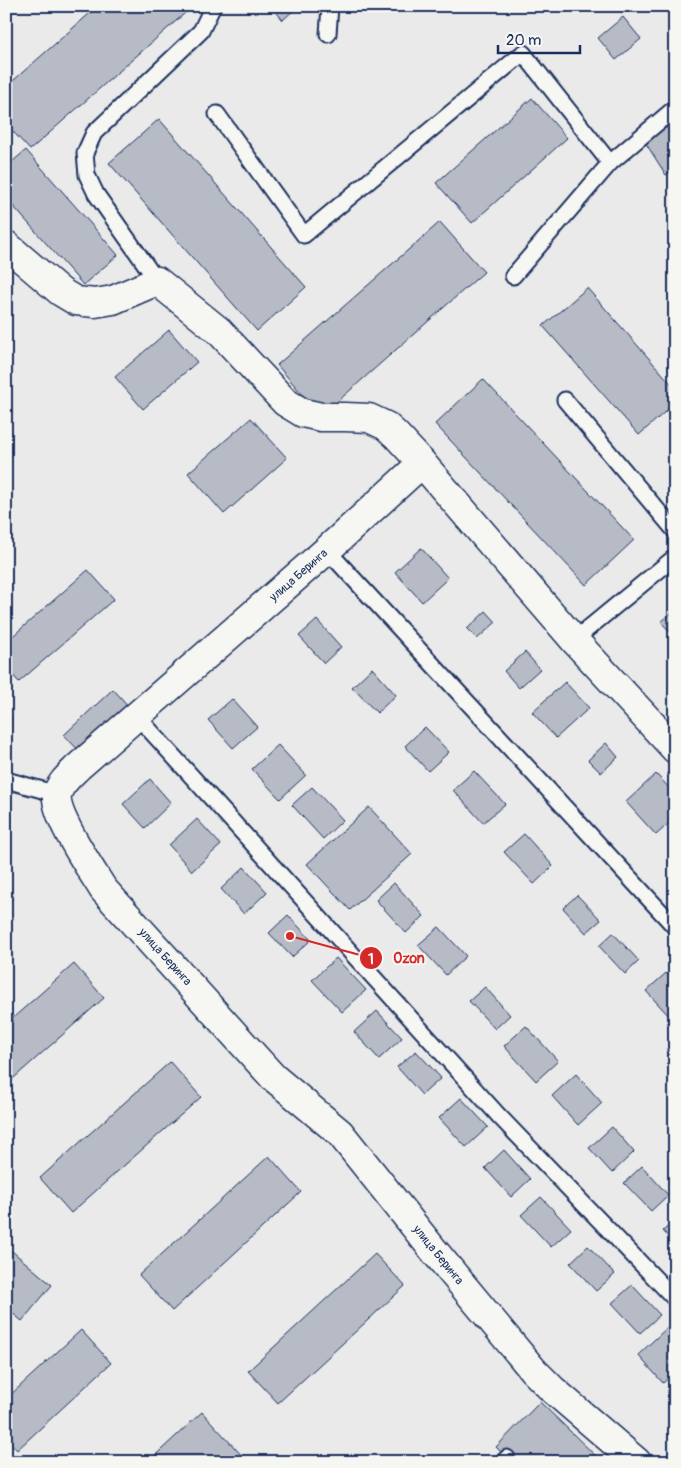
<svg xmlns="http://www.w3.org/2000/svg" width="681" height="1468" viewBox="0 0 681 1468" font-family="Pangolin,sans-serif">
<rect width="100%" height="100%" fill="#e9eae9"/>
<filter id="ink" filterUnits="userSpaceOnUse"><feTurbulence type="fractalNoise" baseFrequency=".02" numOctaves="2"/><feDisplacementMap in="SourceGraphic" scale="10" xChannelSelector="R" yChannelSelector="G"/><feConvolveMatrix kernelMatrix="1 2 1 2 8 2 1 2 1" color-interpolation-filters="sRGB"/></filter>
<g filter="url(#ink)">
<g fill="#b6bbc6" stroke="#1b2f5e">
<path d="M98,6H193L30,150L6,124V87Z"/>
<path d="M271,6H298L283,20Z"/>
<path d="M623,17L641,39L616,60L598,38Z"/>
<path d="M532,98L567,138L472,223L436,183Z"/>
<path d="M159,119L306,287L257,331L109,163Z"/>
<path d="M675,122V169L666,175L645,142Z"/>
<path d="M26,150L118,255L83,285L6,198V167Z"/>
<path d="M440,222L484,272L321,416L277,365Z"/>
<path d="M587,288L675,388V403L639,435L543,326Z"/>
<path d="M169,330L197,362L143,409L115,377Z"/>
<path d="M483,379L634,540L586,585L435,424Z"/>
<path d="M251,418L287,458L224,514L188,473Z"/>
<path d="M421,548L448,578L422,602L395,572Z"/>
<path d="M88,570L114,599L19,682L6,668V642Z"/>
<path d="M675,610V637L661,622Z"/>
<path d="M486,611L496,622L477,639L467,629Z"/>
<path d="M317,620L341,647L324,663L299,636Z"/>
<path d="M525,652L540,669L519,688L504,671Z"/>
<path d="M372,668L396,695L377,713L352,687Z"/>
<path d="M565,682L589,708L556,738L532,712Z"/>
<path d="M113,689L131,709L82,754L64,735Z"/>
<path d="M232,699L257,727L233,748L208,720Z"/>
<path d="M6,713L12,719L6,724Z"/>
<path d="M425,727L449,752L428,771L405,746Z"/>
<path d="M606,743L618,757L601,773L588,760Z"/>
<path d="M278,745L306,775L280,799L252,769Z"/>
<path d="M474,771L505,804L483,823L453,790Z"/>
<path d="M656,774L675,794V818L656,835L626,802Z"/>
<path d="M150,779L171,803L145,828L123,804Z"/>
<path d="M312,787L343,820L323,839L292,805Z"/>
<path d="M369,807L412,854L350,910L307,864Z"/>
<path d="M197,819L221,845L192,871L169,845Z"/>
<path d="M524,834L553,866L534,884L504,852Z"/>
<path d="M244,867L267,892L244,914L221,889Z"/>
<path d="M394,883L424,916L406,933L376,900Z"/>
<path d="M6,888L14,897L6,904Z"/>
<path d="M577,895L601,920L586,933L563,908Z"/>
<path d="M288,915L311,940L292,957L269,933Z"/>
<path d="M439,927L466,956L446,975L418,945Z"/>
<path d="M613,933L639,961L625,974L599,946Z"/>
<path d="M336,958L366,990L342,1012L312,980Z"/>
<path d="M74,964L104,998L6,1085V1024Z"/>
<path d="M666,973L675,982V1013L670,1017L646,991Z"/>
<path d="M485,987L510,1015L495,1029L469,1001Z"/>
<path d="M377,1011L402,1038L379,1059L354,1032Z"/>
<path d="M526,1026L558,1061L536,1081L504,1046Z"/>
<path d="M416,1051L441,1078L422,1095L397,1067Z"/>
<path d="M170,1062L201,1097L71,1213L40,1178Z"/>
<path d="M576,1074L602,1103L578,1125L552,1096Z"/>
<path d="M461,1098L488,1127L466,1147L439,1118Z"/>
<path d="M612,1127L634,1152L612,1173L589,1148Z"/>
<path d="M504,1150L530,1179L511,1197L485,1168Z"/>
<path d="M269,1156L301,1192L172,1311L139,1275Z"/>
<path d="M642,1166L668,1195L651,1211L624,1183Z"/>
<path d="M541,1197L571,1229L551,1247L521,1215Z"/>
<path d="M675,1220V1244L663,1231Z"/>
<path d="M6,1246L52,1285L22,1321L6,1308Z"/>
<path d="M588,1246L615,1274L596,1291L570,1263Z"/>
<path d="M375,1254L405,1286L278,1403L248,1371Z"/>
<path d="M632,1285L660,1315L640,1333L612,1303Z"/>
<path d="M671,1324L675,1328V1372L663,1383L638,1355Z"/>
<path d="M81,1330L111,1363L17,1450L6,1438V1399Z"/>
<path d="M540,1402L602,1462H511L496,1447Z"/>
<path d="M202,1412L245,1459L242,1462H148Z"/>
</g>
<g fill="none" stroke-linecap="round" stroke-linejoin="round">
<g stroke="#1b2f5e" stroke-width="19">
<g id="service">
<path d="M328,34L330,6"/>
<path d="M217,114L304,235L523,53L610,163L675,108"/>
<path d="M513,276L610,163"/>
<path d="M157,281L96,194L87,175L85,153L94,133L201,31L213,6"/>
<path d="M565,400L675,531"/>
<path d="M327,550L675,927"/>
<path d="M574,640L675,557"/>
<path d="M137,716L499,1116L675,1299"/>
<path d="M6,780L57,794"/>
<path d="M504,1462L507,1458"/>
</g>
</g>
<g stroke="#1b2f5e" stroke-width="31">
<g id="minor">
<path d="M6,245L61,292L76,301L95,303L113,300L157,281L219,331L285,402L303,413L321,417H345L369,418L386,426L396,435L422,463"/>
<path id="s1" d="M637,1462L552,1389L533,1370L435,1252L340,1133L273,1077L103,889C92,871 54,815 57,795C59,784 71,774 78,767L327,550L422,463L574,640L675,749"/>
</g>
</g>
<use href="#service" stroke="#f6f6f2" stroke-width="15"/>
<use href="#minor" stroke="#f6f6f2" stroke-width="28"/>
</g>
</g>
<g text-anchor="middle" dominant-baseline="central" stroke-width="4" stroke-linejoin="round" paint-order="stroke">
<g font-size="12" fill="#1b2f5e" stroke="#f6f6f2">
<text stroke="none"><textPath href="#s1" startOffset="1219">улица Беринга</textPath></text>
<text transform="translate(165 957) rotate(48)">улица Беринга</text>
<text transform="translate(438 1255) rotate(51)">улица Беринга</text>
</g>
</g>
<path fill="none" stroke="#d62828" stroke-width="2" d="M290 936L371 958"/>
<g fill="#d62828" stroke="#f6f6f2" stroke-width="2">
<circle cx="290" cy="936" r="5"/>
<circle cx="371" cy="958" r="12"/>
</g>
<g font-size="15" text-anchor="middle" font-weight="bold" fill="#fff">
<text x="371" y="964">1</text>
</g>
<g font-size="14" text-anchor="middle" font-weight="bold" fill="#d62828" stroke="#f6f6f2" stroke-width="4" stroke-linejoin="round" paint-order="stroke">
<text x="409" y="963">Ozon</text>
</g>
<rect width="681" height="1468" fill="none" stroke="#f6f6f2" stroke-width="25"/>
<rect x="12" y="12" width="656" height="1443" fill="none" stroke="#1b2f5e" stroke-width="2" filter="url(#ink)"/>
<path d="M498 45v8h82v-8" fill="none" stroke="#1b2f5e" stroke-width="2.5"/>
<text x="506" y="45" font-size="15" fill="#1b2f5e" stroke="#f6f6f2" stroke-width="4" paint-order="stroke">20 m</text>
</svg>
